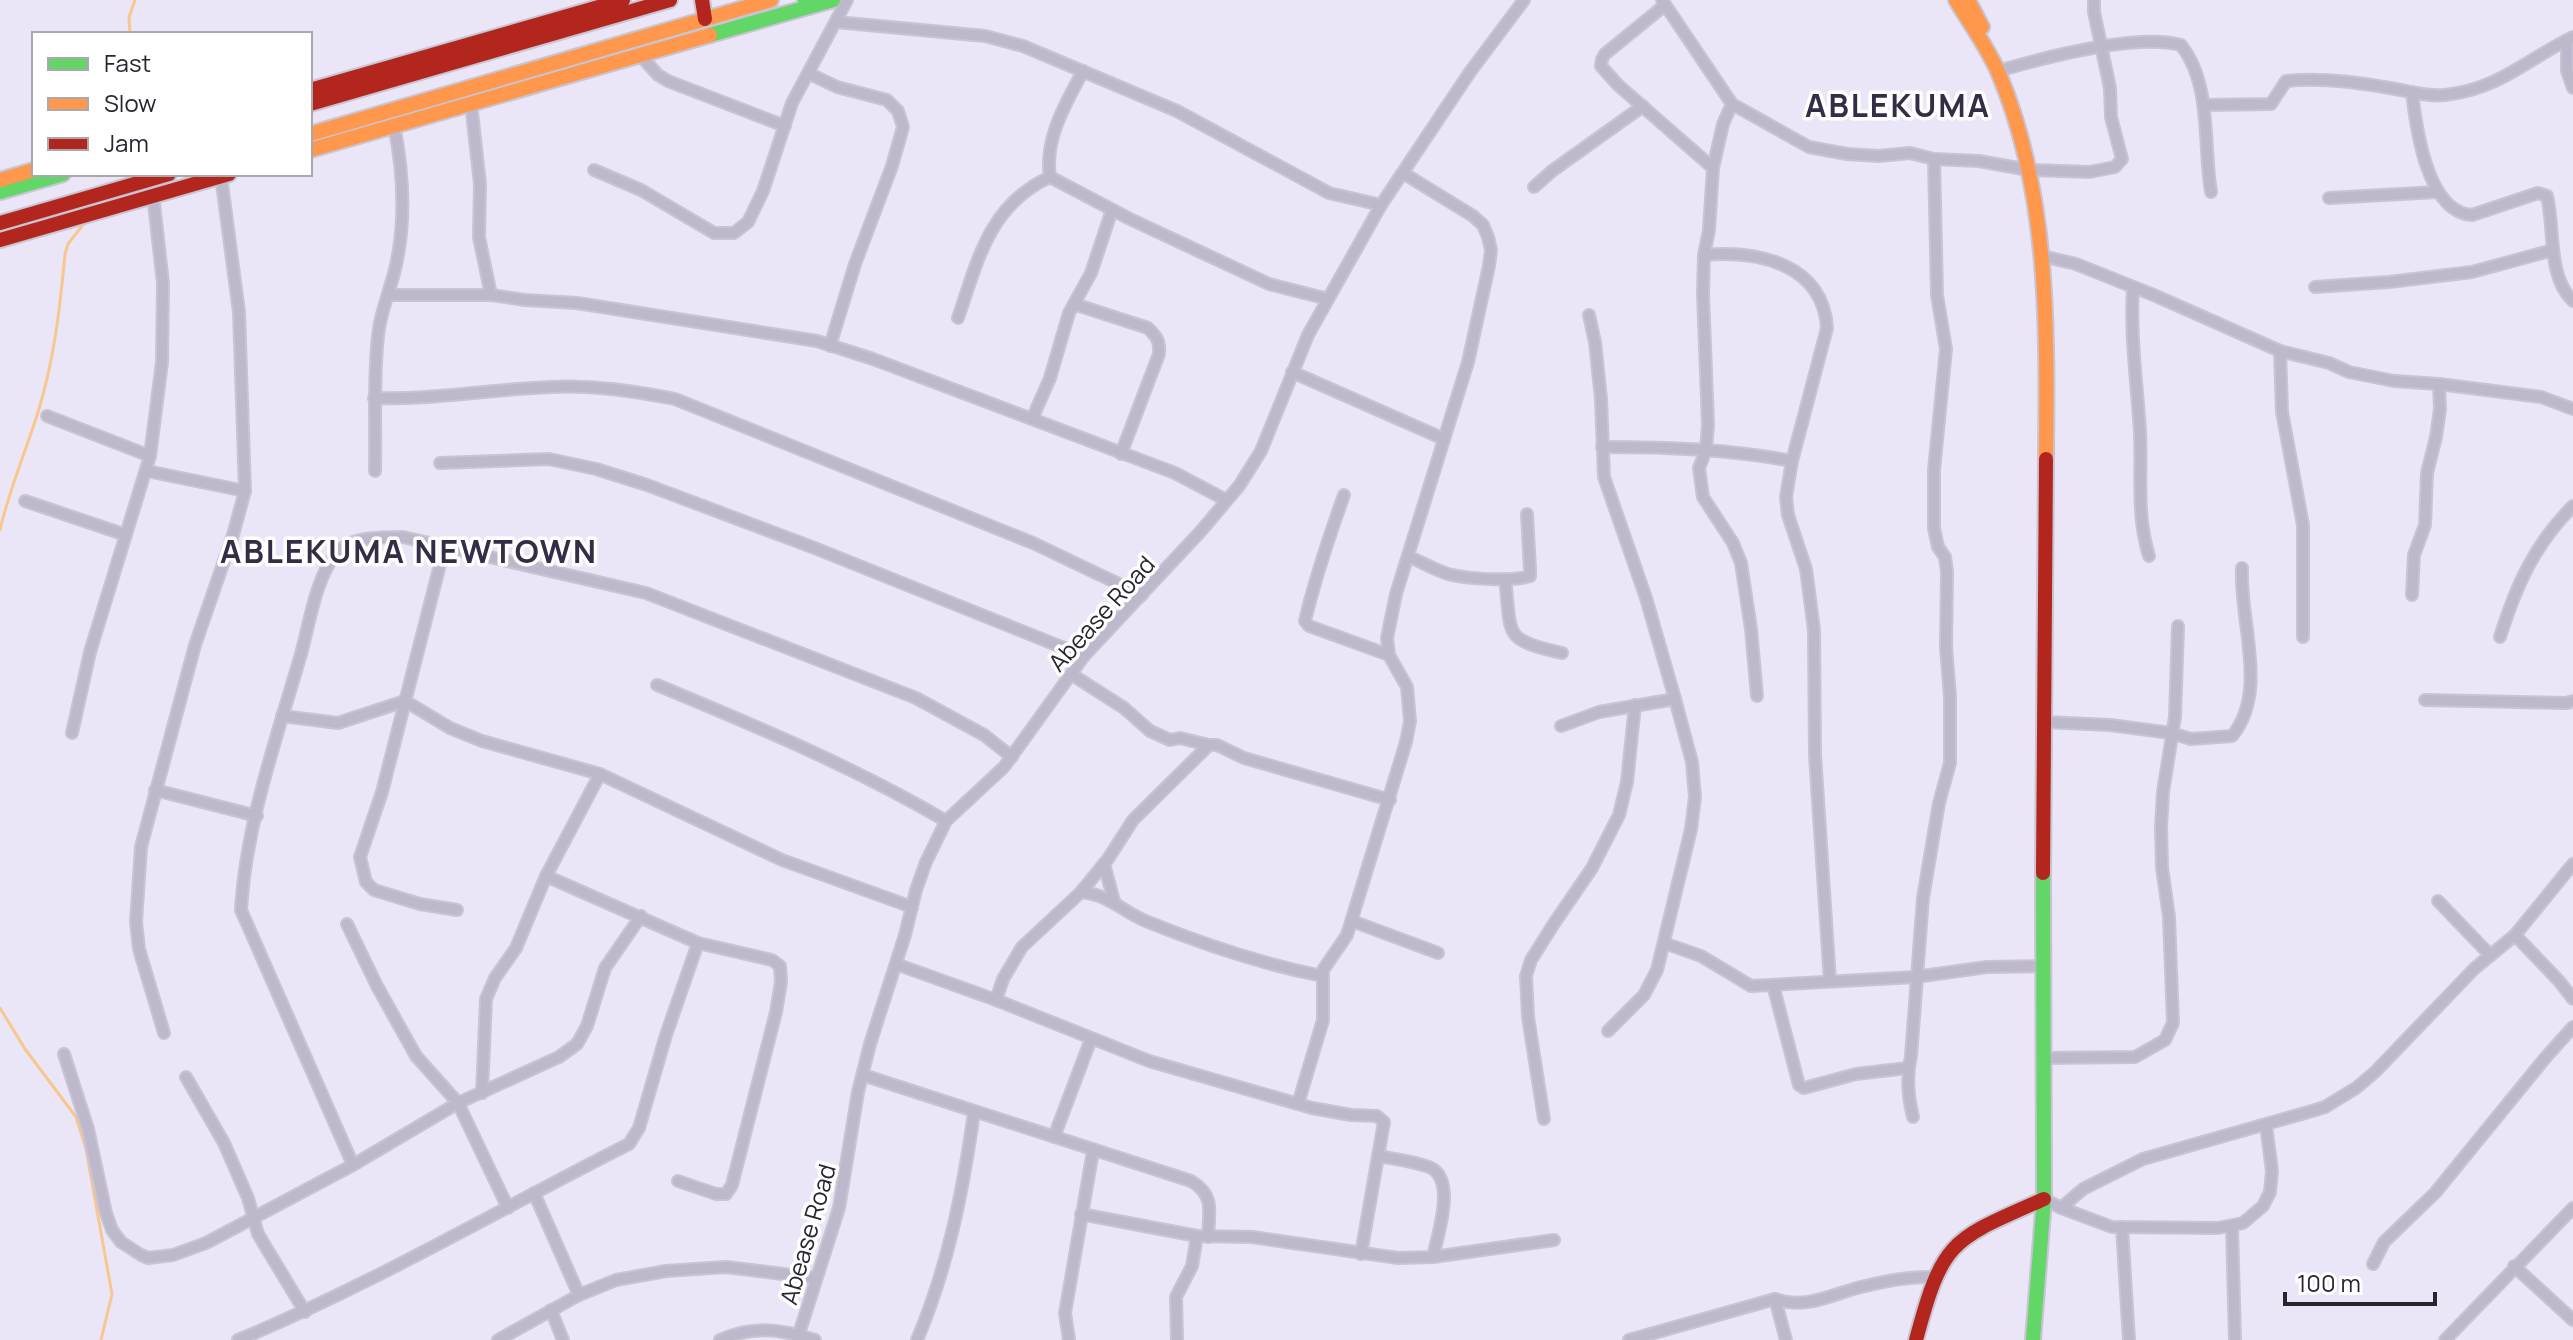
<svg xmlns="http://www.w3.org/2000/svg" width="2573" height="1340" viewBox="0 0 2573 1340" font-family="Manrope,sans-serif">
<rect width="100%" height="100%" fill="#eae5f7"/>
<g fill="none" stroke-linecap="round" stroke-linejoin="round">
<g stroke="#f6c88e" stroke-width="3">
<path d="M130,34L129,17L135,0"/>
<path d="M0,530C9,490 26,451 38,412C54,361 60,308 65,254L68,244L85,222"/>
<path d="M0,1008L25,1049L76,1117L86,1149L112,1294L101,1340"/>
</g>
<g stroke="#c8c4d2" stroke-width="14">
<g id="street">
<path d="M1662,0L1732,104L1809,147L1847,154L1879,156L1910,153L1934,159L1979,161L2029,170L2090,172L2115,167L2122,159L2111,117L2110,88L2094,12V0"/>
<path d="M1665,5L1605,54L1602,59L1601,66L1618,85L1713,168"/>
<path d="M836,22L985,36L1023,46L1177,111L1329,193L1381,205"/>
<path d="M2567,40V71L2573,88"/>
<path d="M640,55L658,75L668,81L785,126"/>
<path d="M1083,71C1066,103 1044,139 1050,177L1130,219L1269,284L1328,299"/>
<path d="M1998,71C2043,58 2136,33 2181,45C2212,84 2203,145 2211,192"/>
<path d="M810,74L837,87L887,100L898,111L903,127L892,166L855,264L830,346"/>
<path d="M2412,92C2416,128 2427,212 2472,215L2538,193L2547,196C2555,229 2547,276 2573,301"/>
<path d="M471,103L480,184L479,237L491,295"/>
<path d="M1732,104L1723,124L1713,168L1709,230L1704,255L1703,294L1708,425L1706,450L1699,468L1703,497L1733,543L1741,563L1751,629L1757,696"/>
<path d="M2204,105L2271,104L2286,81C2320,77 2357,82 2390,88C2409,91 2426,97 2445,95C2500,89 2527,59 2573,37"/>
<path d="M594,170L641,190L714,233H734L748,222L763,191L792,103L847,0"/>
<path d="M1534,187L1552,171L1643,106"/>
<path d="M2329,198L2437,192"/>
<path d="M1704,255C1758,250 1823,264 1827,328L1792,461L1786,497L1788,515L1806,569L1814,630L1815,755L1830,981"/>
<path d="M2042,256L2076,264L2156,296L2280,351L2329,363L2349,372L2394,381L2439,384L2541,397L2573,409"/>
<path d="M2315,287L2389,282L2472,272L2553,250"/>
<path d="M2133,288C2130,337 2137,383 2140,432C2142,474 2136,514 2149,556"/>
<path d="M388,295H491L525,300L577,303L817,341L873,359L1175,473L1226,500"/>
<path d="M1074,304L1148,328C1157,337 1160,341 1159,354L1121,454"/>
<path d="M1589,315L1595,342L1601,399L1604,477L1646,598L1675,699L1692,762L1695,797L1691,829L1657,970L1644,995L1608,1031"/>
<path d="M958,318C978,260 989,205 1050,177"/>
<path d="M2280,351L2282,412L2303,525V637"/>
<path d="M1292,372L1444,439"/>
<path d="M374,398C434,400 492,389 552,387C594,385 634,391 675,399L1033,543L1142,595"/>
<path d="M47,416L150,456"/>
<path d="M1032,419L1050,378L1069,313L1091,273L1112,210"/>
<path d="M1602,447C1666,447 1728,449 1792,461"/>
<path d="M440,463L549,459L596,469L647,485L812,547L1084,656"/>
<path d="M147,471L245,491"/>
<path d="M375,471C376,426 373,381 378,336C380,312 391,289 396,265C406,220 403,170 394,125"/>
<path d="M1344,495C1329,537 1315,578 1305,621L1309,626L1389,655"/>
<path d="M25,501L126,535"/>
<path d="M445,545L382,792L360,857L366,882L374,890L420,904L457,910"/>
<path d="M1408,556C1421,562 1435,570 1448,574C1467,579 1512,582 1530,576V570L1527,514"/>
<path d="M1505,579C1512,637 1502,639 1562,653"/>
<path d="M2412,595L2414,555L2425,525L2427,473L2436,437L2440,409L2439,384"/>
<path d="M2500,637C2516,586 2534,545 2573,506"/>
<path d="M657,685C756,726 854,767 946,821"/>
<path d="M2425,700L2567,703L2573,701"/>
<path d="M282,716L338,723L405,701L450,728L482,741L600,774L782,860L912,907"/>
<path d="M2044,722L2110,725L2171,733L2191,739L2232,736C2269,692 2239,620 2242,568"/>
<path d="M1561,726L1599,712L1675,699"/>
<path d="M72,733L90,652L150,456L162,362L163,283L153,195"/>
<path d="M1209,745H1217L1244,758L1390,800"/>
<path d="M155,790L257,816"/>
<path d="M1104,864L1114,901"/>
<path d="M546,876L698,943L772,960L780,966L781,982L776,1012L732,1185L726,1194H716L678,1181"/>
<path d="M1081,892C1111,895 1122,912 1148,922C1205,945 1262,964 1322,976"/>
<path d="M2438,901L2490,955"/>
<path d="M1352,921L1438,953"/>
<path d="M347,924L377,986L416,1056L458,1103L508,1208"/>
<path d="M2515,935L2559,981L2573,999"/>
<path d="M1664,943L1701,956L1751,986L1915,977L1987,967L2042,966"/>
<path d="M896,964L996,1000L1149,1061L1312,1108L1351,1115L1377,1116L1384,1122L1361,1254"/>
<path d="M1773,985L1799,1085L1804,1088L1856,1074L1908,1068"/>
<path d="M996,1000L1003,979L1022,947L1081,892L1108,859L1133,820L1209,745L1180,738L1170,740L1150,731L1124,708L1071,674"/>
<path d="M164,1033L139,949L136,922L141,847L195,645L233,535L245,491L239,312L221,176"/>
<path d="M64,1054L88,1129L106,1213L112,1230L121,1242L141,1255L148,1258L173,1255L206,1243L353,1165L458,1103L559,1057L577,1044L587,1026L605,968L641,916"/>
<path d="M2044,1058L2135,1057L2165,1040L2173,1023L2169,917L2162,867L2161,827L2163,792L2175,717L2178,626"/>
<path d="M863,1075L1191,1181C1215,1195 1209,1211 1208,1237"/>
<path d="M186,1077L224,1143L248,1198L258,1234L305,1312"/>
<path d="M482,1093L486,999L495,978L516,948L546,876L600,774"/>
<path d="M1298,1104L1323,1020V970L1347,935L1406,742L1410,721L1407,687L1389,655L1387,638L1396,594L1468,362L1489,266L1491,250L1488,237L1483,225L1473,216L1403,173"/>
<path d="M1913,1117C1908,1097 1906,1077 1911,1056L1923,898L1939,803L1950,763V696L1946,648L1947,572L1945,557L1938,547L1934,528V470L1946,349L1937,295L1934,159"/>
<path d="M1544,1119L1528,1017L1526,976L1531,960L1555,922L1592,868L1619,815L1627,782L1635,705"/>
<path d="M1054,1137L1091,1039"/>
<path d="M1378,1156C1395,1159 1413,1161 1429,1167C1457,1178 1438,1234 1433,1257"/>
<path d="M353,1165L241,910C246,823 277,737 301,654C309,625 316,578 335,555C351,535 380,538 403,537L646,593L916,698L984,735L1012,757"/>
<path d="M534,1193L579,1295"/>
<path d="M2044,1199L2061,1208L2083,1189L2143,1159L2312,1111L2325,1107L2356,1088L2375,1072L2474,969L2515,935L2573,864"/>
<path d="M2061,1208L2112,1227L2218,1228L2243,1223L2263,1206L2270,1192L2272,1171L2266,1125"/>
<path d="M1081,1214L1197,1236L1252,1237L1398,1258L1433,1257L1554,1240"/>
<path d="M2122,1227L2129,1340"/>
<path d="M2232,1227L2235,1340"/>
<path d="M2373,1264L2384,1242L2435,1193L2546,1057L2573,1027"/>
<path d="M2514,1266L2573,1320"/>
<path d="M1775,1299L1786,1340"/>
<path d="M551,1310L563,1340"/>
<path d="M238,1340C373,1284 498,1210 629,1144L639,1128L666,1035L698,943"/>
<path d="M498,1340L579,1295L616,1280L666,1271L726,1267L816,1278"/>
<path d="M720,1340C754,1325 780,1329 815,1340"/>
<path d="M797,1340L839,1208L858,1092L870,1044L905,935L916,890L926,862L946,821L1004,767L1084,656L1201,531L1239,486L1261,451L1308,335L1381,205L1470,72L1524,0"/>
<path d="M917,1340C948,1267 963,1191 974,1112"/>
<path d="M1069,1340L1065,1313L1093,1151"/>
<path d="M1177,1340L1176,1297L1192,1266L1197,1236"/>
<path d="M1629,1340L1775,1299C1805,1310 1833,1294 1861,1287C1886,1281 1910,1276 1936,1277"/>
<path d="M2445,1340L2573,1208"/>
</g>
</g>
<g stroke="#c8c4d2" stroke-width="18">
<g id="fast">
<path d="M805,0L808,7"/>
<path d="M710,35L833,0"/>
<path d="M0,192L63,174"/>
<path d="M2033,1340L2044,1199L2043,873"/>
</g>
</g>
<g stroke="#c8c4d2" stroke-width="18">
<g id="slow">
<path d="M1956,0C1970,24 1988,48 1999,74C2050,195 2047,330 2046,459"/>
<path d="M1968,0L1982,27"/>
<path d="M310,134L771,0"/>
<path d="M310,150L710,35"/>
<path d="M0,180L34,170"/>
</g>
</g>
<g stroke="#c8c4d2" stroke-width="18">
<g id="jam">
<path d="M702,0L705,19"/>
<path d="M310,90L623,0"/>
<path d="M310,104L670,0"/>
<path d="M0,223L169,174"/>
<path d="M0,240L229,174"/>
<path d="M2043,873L2046,459"/>
<path d="M1916,1340C1943,1239 1951,1240 2044,1199"/>
</g>
</g>
<use href="#street" stroke="#beb8cc" stroke-width="10"/>
<use href="#fast" stroke="#63d668" stroke-width="14"/>
<use href="#slow" stroke="#ff974d" stroke-width="14"/>
<use href="#jam" stroke="#b3261e" stroke-width="14"/>
</g>
<g text-anchor="middle" dominant-baseline="central" stroke-width="7" stroke-linejoin="round" paint-order="stroke">
<g font-size="24" fill="#282531" stroke="#fff">
<text transform="translate(1101 613) rotate(-48)">Abease Road</text>
<text transform="translate(807 1234) rotate(-74)">Abease Road</text>
</g>
<g font-size="32" font-weight="bold" letter-spacing="2" fill="#352d46" stroke="#fff">
<text x="1898" y="105">ABLEKUMA</text>
<text x="409" y="551">ABLEKUMA NEWTOWN</text>
</g>
</g>
<rect x="32" y="32" width="280" height="144" fill="#ffffff" stroke="#a9a8ad" stroke-width="2"/>
<rect x="48" y="58" width="40" height="12" fill="#63d668" stroke="#a9a8ad" stroke-width="2"/>
<text x="104" y="72" font-size="24" fill="#282531">Fast</text>
<rect x="48" y="98" width="40" height="12" fill="#ff974d" stroke="#a9a8ad" stroke-width="2"/>
<text x="104" y="112" font-size="24" fill="#282531">Slow</text>
<rect x="48" y="138" width="40" height="12" fill="#b3261e" stroke="#a9a8ad" stroke-width="2"/>
<text x="104" y="152" font-size="24" fill="#282531">Jam</text>
<path d="M2285 1292v12h150v-12" fill="none" stroke="#282531" stroke-width="4"/>
<text x="2297" y="1292" font-size="24" fill="#282531" stroke="#ffffff" stroke-width="6" paint-order="stroke">100 m</text>
</svg>
